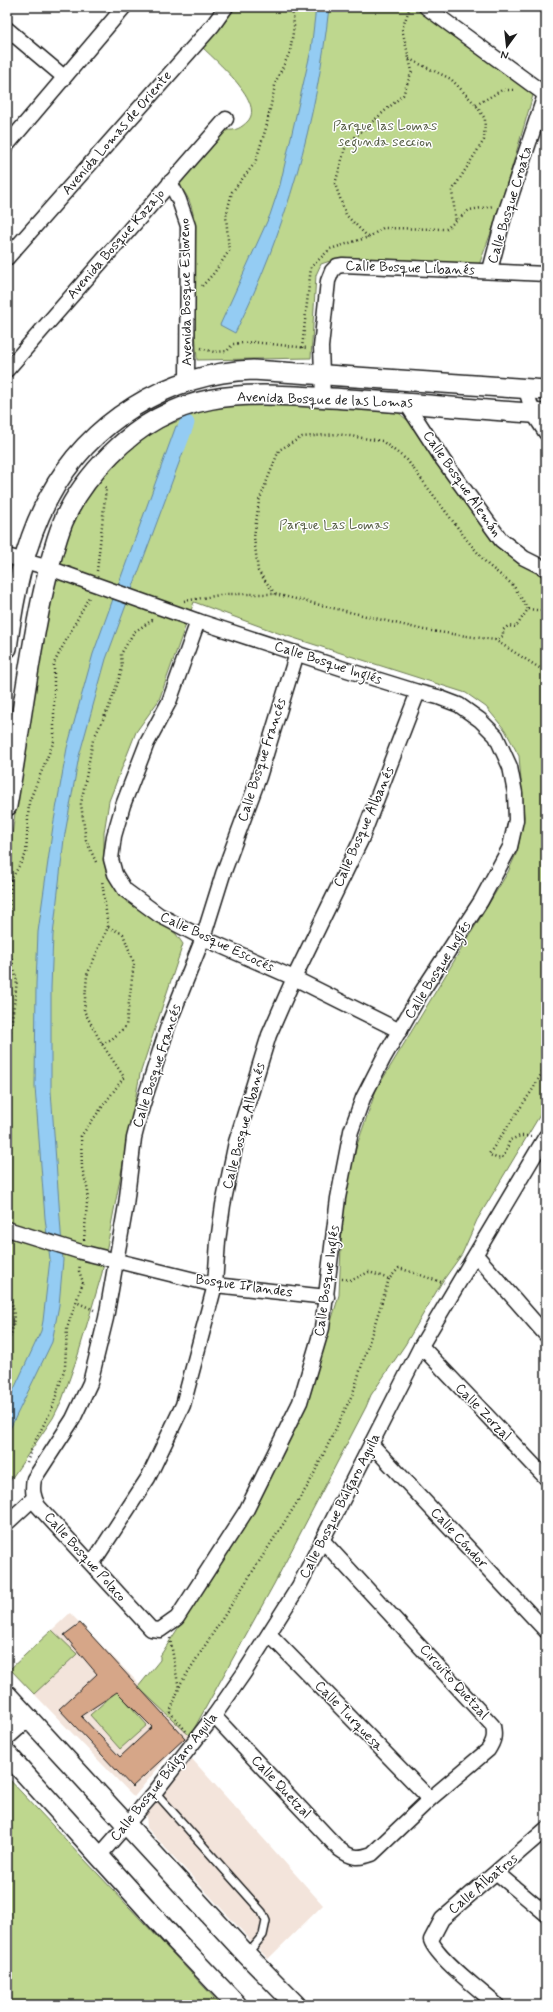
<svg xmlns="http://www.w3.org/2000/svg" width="553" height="2012" viewBox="0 0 553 2012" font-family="Mynerve,sans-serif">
<rect width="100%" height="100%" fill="#fff"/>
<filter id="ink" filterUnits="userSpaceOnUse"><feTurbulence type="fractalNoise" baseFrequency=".025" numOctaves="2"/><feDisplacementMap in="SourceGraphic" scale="8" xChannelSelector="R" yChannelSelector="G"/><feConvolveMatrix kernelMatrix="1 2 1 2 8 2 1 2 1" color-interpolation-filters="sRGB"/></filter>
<g filter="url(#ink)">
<g fill="#f3e4db">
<path d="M70,1613L190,1736L171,1752L134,1797L10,1669Z"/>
<path d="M192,1759L323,1905L268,1959L147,1828L146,1813Z"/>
</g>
<g fill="#bed78e" stroke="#6d7a55">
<path d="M226,7H428L534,92L499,211L479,265L336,259L321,264L316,275L311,358L197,360C196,337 193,315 193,292C194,262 203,207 179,186L180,177L226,130C236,131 241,128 248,121C266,101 210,56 197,42Z"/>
<path d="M255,402L387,407L400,414L413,425L482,522L546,576V1105L477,1220L462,1254L442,1282L405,1345L371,1395L366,1407L274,1584L190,1736L138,1687L160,1660V1656L231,1547L306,1406L339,1295L343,1200L357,1145L376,1090L508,872L517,852L524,817L519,756L505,730L486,707L466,693L278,633L194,602L159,700L136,732L109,801L104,833V860L108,877L119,891L176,934L183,944L140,1074L102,1273L78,1355L62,1400L53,1418L7,1485V872L38,643L61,543L81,504L99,478L119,456L151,432L215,406Z"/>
<path d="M52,1630L77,1654L34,1694L10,1669Z"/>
<path d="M117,1691L147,1725L120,1749L90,1715Z"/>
<path d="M7,1777L221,2005H7Z"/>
</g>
<g fill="#94ccf3" stroke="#64869d">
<path d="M316,7H329C317,120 286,231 235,333L220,325L270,215L280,185L311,50Z"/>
<path d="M176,426L192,428L106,659L79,756L64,839L53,935L51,988V1091L63,1260L59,1305L52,1342L7,1435V1404L41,1331L43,1321L50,1259L45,1218L35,1087L36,984L38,932L53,826L67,748L93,654Z"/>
</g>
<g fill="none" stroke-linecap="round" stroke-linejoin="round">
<path stroke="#94ccf3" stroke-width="15" d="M178,447L187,423"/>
</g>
<path fill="#d6a688" stroke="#1c1c1c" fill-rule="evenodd" d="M80,1623L185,1738L132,1787L59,1709L97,1674L64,1635ZM117,1692L152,1727L120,1757L81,1716Z"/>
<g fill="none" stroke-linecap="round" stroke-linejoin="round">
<g stroke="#1c1c1c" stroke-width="10">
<path id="lane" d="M155,1792L262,1912L266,1921L263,1935L247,1954"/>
</g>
<g stroke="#1c1c1c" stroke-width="17">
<g id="street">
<path d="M426,7L546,95"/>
<path d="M7,29L64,77"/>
<path d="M7,145L124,7"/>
<path d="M170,182L179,200L188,226L187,381"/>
<path d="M7,258L213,25L226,7"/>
<path d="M490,270L504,217L545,95"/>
<path d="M7,370L226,119"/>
<path d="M526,390L533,413L546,433"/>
<path d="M323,398L321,347L328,281L332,271L337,266L343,265L546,274"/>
<path d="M406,403L443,460L501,540L524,558L546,569"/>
<path d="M7,556L49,568L198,621L347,670L418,692L438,697L459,705L480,720L496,736L510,767L515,793L516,820L510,847L481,901L421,993L383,1059L363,1098L351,1131L338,1198L322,1328L300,1402L246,1511L177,1618L160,1630L151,1629L38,1506C33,1496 32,1490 34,1479L73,1419L90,1383L106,1318L126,1205L134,1138L142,1107L169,1023L203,938L223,874L259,777L297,653"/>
<path d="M198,621L169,702L147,743L123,805L114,836L111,859L115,874L125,890L159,915L203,938L294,978L400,1031"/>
<path d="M7,1229L81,1252L215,1285L327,1297"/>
<path d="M476,1255L546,1335"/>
<path d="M421,1346L546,1478"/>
<path d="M371,1444L546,1631"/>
<path d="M7,1523L34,1498"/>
<path d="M92,1564L148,1478L183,1405L215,1285L218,1241L223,1205L236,1142L269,1035L294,978L361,840L418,692"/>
<path d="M269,1634L430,1799"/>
<path d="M214,1716L339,1849C351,1858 358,1859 372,1854L430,1799L488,1750C494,1741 495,1736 493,1726L323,1541"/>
<path d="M100,1855L155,1792L214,1716L244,1673L299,1586L421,1346L546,1136"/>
<path d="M497,1873L546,1914"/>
<path d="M497,2005C481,1991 437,1958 431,1940L442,1919L546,1829"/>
</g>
</g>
<g stroke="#1c1c1c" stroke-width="22">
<g id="secondary">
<path d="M7,648C14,596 24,543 49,497C89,422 168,373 253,370L546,390"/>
<path d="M7,806C19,738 27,669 41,602C47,575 53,547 63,522C74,496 91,474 111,454C182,382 255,394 347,399C414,403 480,410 546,414"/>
<path d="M7,1695L246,1954L296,2005"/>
<path d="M7,1735L27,1717"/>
<path d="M7,1754L176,1941L237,2005"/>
</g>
</g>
<g stroke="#1c1c1c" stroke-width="2.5" stroke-dasharray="1 3" stroke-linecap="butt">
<path d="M409,59L451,79L476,105L485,119L484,140L452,191L456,222"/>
<path d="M476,105L502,90H514"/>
<path d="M368,237L346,215L335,184L346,145L403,95L412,71L402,29L410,7"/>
<path d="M202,286L214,273L229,251L226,216L232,192L255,163L266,128L276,81L290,52L294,26L292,7"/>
<path d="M201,348L214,352L227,351L233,344L253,342L307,348"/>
<path d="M302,348L311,267L330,249L369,237L383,228L446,229L469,210L494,206"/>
<path d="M97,571L106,488L104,486"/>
<path d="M275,594L258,571L254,537L259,501L279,450L302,437L337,434L382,441L407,460L467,540L488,565L513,585L528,609L516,627L508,626L503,630V636L495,640"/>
<path d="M184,601L226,594H275L424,630L495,640L546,672"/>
<path d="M528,609L546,611"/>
<path d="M96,862L86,840L81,804L93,740L109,707L118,682L122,668L121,654L134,632L154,619"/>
<path d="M102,1044L112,1039L126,1026L134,963L123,934L108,927"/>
<path d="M7,1059L17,981L7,940L11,880L26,854L29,802L54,741V663L89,597"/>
<path d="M531,1136H520L510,1140C505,1150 506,1166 489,1154L533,1089L546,1065"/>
<path d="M7,1144V1166"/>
<path d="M84,1240L88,1191L82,1168L81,1136L124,1077L102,1044L84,1011L87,975L108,927L102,880"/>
<path d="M342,1279L352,1280L369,1272L389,1279L399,1268L444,1283"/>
<path d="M7,1294C17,1306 15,1330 7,1343"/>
<path d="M76,1302L83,1282L79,1271L80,1264"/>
<path d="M27,1462L33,1445L52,1409L65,1367L67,1328L76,1302L94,1310"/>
<path d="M170,1638L179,1689"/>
<path d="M186,1731L170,1712L181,1683L309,1484L353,1393L389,1279"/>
</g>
<use href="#lane" stroke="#fff" stroke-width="7"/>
<use href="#street" stroke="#fff" stroke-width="14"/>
<use href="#secondary" stroke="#fff" stroke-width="19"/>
</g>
</g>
<g text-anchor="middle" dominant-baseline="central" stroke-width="3" stroke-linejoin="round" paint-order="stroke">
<g font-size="14" fill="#555d44" stroke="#fff">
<text x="385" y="126">Parque las Lomas<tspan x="385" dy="16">segunda seccion</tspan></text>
<text x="334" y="525">Parque Las Lomas</text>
</g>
<g font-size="14" fill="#1c1c1c" stroke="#fff">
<text transform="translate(117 133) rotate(-49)">Avenida Lomas de Oriente</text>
<text transform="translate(510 205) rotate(-73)">Calle Bosque Croata</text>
<text transform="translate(116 244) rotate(-49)">Avenida Bosque Kazajo</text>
<text transform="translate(410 268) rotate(2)">Calle Bosque Libanés</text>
<text transform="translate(186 292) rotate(-91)">Avenida Bosque Esloveno</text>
<text transform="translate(325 400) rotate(2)">Avenida Bosque de las Lomas</text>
<text transform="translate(462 484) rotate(55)">Calle Bosque Alemán</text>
<text transform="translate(328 663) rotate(18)">Calle Bosque Inglés</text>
<text transform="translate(262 760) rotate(-72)">Calle Bosque Francés</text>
<text transform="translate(364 827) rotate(-66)">Calle Bosque Albanés</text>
<text transform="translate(217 942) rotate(25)">Calle Bosque Escocés</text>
<text transform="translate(438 970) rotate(-58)">Calle Bosque Inglés</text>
<text transform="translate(157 1066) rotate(-72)">Calle Bosque Francés</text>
<text transform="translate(244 1126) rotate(-75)">Calle Bosque Albanés</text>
<text transform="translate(327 1281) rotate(-82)">Calle Bosque Inglés</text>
<text transform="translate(244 1286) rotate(8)">Bosque Irlandes</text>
<text transform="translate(483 1412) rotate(46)">Calle Zorzal</text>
<text transform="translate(340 1506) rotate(-63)">Calle Bosque Búlgaro Aguila</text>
<text transform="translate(459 1538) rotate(47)">Calle Cóndor</text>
<text transform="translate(85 1557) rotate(48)">Calle Bosque Polaco</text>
<text transform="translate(454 1682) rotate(48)">Circuito Quetzal</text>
<text transform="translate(349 1716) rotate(46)">Calle Turquesa</text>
<text transform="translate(164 1777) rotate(-51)">Calle Bosque Búlgaro Aguila</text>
<text transform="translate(281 1787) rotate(47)">Calle Quetzal</text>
<text transform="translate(483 1884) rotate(-40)">Calle Albatros</text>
</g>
</g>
<rect width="553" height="2012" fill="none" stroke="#fff" stroke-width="24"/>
<rect x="12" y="12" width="529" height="1988" fill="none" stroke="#1c1c1c" stroke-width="1.5" filter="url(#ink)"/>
<g transform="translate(507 46) rotate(195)" stroke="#ffffff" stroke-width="3" paint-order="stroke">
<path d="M0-3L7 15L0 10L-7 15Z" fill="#1c1c1c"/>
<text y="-6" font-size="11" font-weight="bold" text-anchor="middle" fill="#1c1c1c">N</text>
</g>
</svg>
